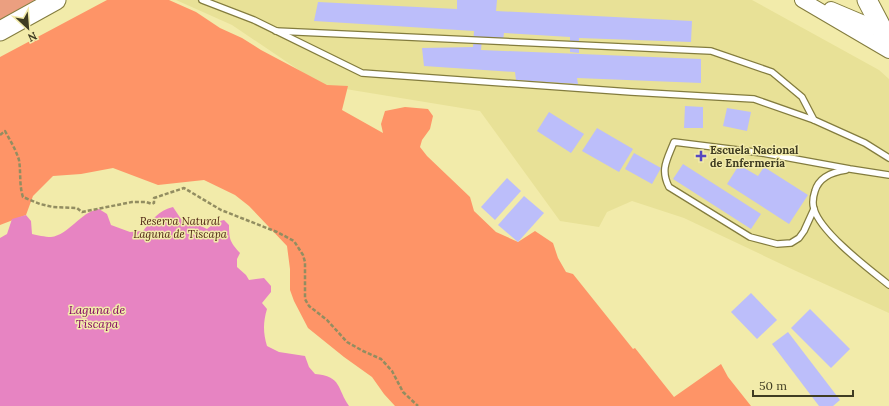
<svg xmlns="http://www.w3.org/2000/svg" width="889" height="406" viewBox="0 0 889 406" font-family="Lora,serif">
<rect width="100%" height="100%" fill="#f2ebaa"/>
<path fill="#e8e197" d="M176,0H752L879,70L889,79V313L796,271L684,218L632,201L607,212L599,227L560,221L480,111L321,85L232,25Z"/>
<path fill="#eb9f80" d="M0,0H35L0,20Z"/>
<path fill="#fe9467" d="M107,0H169L196,12L220,28L242,38L261,50L327,85L348,86L342,110L383,133L381,124L385,111L405,107L428,109L433,116L430,129L422,140L420,147L427,156L470,197L474,211L496,232L518,242L535,231L553,243L558,258L566,272L573,274L633,349L635,348L674,397L721,364L728,377L751,406H395L384,394L372,377L344,357L308,328L294,301L290,290V269L287,246L249,206L235,195L204,180L158,185L113,168L81,174L53,176L33,196L26,215L0,225V57Z"/>
<path fill="#e784c2" d="M173,207L181,219L195,223L207,229L216,222L224,220L229,225C229,239 230,242 240,253L237,259V267L246,275L249,280L264,278L271,286V292L262,303L267,309C263,322 263,333 267,346L279,352L305,356L309,367L315,374C342,376 337,389 349,406H0V238L7,234L12,219L26,215L31,221L32,234C37,235 45,237 51,237C69,235 80,212 99,209L107,214L111,225L130,232L143,231C152,220 159,210 173,207Z"/>
<g fill="#bcbefa">
<path d="M457,0H497L496,11L692,21L691,42L579,38V53L570,52V37L504,33L503,40L482,39L481,50L701,59V83L577,78L578,84L516,80L515,72L424,66L422,48L473,47L474,31L314,21L318,2L457,9Z"/>
<path d="M685,106L703,107V128H684Z"/>
<path d="M727,108L751,112L747,131L723,126Z"/>
<path d="M549,112L584,134L571,153L537,131Z"/>
<path d="M597,128L633,149L619,172L582,151Z"/>
<path d="M634,153L661,168L652,184L625,169Z"/>
<path d="M683,164L761,214L751,229L673,179Z"/>
<path d="M739,165L758,176L764,167L808,195L789,224L727,184Z"/>
<path d="M507,178L521,191L495,220L481,207Z"/>
<path d="M524,196L544,213L518,242L498,225Z"/>
<path d="M751,293L777,320L757,339L731,312Z"/>
<path d="M810,309L850,349L831,368L791,328Z"/>
<path d="M788,332L840,400L833,406H819L772,344Z"/>
</g>
<g fill="none" stroke-linecap="round" stroke-linejoin="round">
<g stroke="#837c3e" stroke-width="8">
<g id="service">
<path d="M202,0L254,20L362,73L631,92L754,99L814,120"/>
<path d="M276,31L711,51L772,72L802,97L814,120L865,143L889,158"/>
<path d="M846,170C832,172 819,177 815,191C813,197 812,203 814,209C821,233 869,269 889,285"/>
<path d="M814,209L804,231L799,238L791,243L777,244L750,237L669,187C660,169 667,160 674,142L762,153L850,169L889,175"/>
</g>
</g>
<g stroke="#837c3e" stroke-width="16">
<g id="tertiary">
<path d="M802,0L889,51"/>
<path d="M831,9L883,31"/>
</g>
</g>
<g stroke="#837c3e" stroke-width="21">
<g id="trunk">
<path d="M867,0L889,42"/>
<path d="M0,31L56,0"/>
</g>
</g>
<path stroke="#928d61" stroke-width="2.5" stroke-dasharray="4 2" stroke-linecap="butt" d="M0,135L5,131C10,140 16,150 19,160C21,172 19,185 23,197L40,204L53,207L77,208L82,212L132,202H146L152,204L154,203V198L184,188L221,210L277,232L294,241L303,255L305,262V299L309,306L327,320L347,342L363,351L381,359L392,371L403,392L418,406"/>
<use href="#service" stroke="#fff" stroke-width="5.5"/>
<use href="#tertiary" stroke="#fff" stroke-width="14"/>
<use href="#trunk" stroke="#fff" stroke-width="19"/>
</g>
<path fill="#5748c0" stroke="#f2ebaa" stroke-width="1.5" d="M699 150h4v4h4v4h-4v4h-4v-4h-4v-4h4z"/>
<g text-anchor="middle" dominant-baseline="central" stroke-width="3" stroke-linejoin="round" paint-order="stroke">
<g font-size="11" font-weight="bold" fill="#3f3c22" stroke="#f2ebaa" text-anchor="start">
<text x="710" y="150">Escuela Nacional<tspan x="710" dy="13">de Enfermería</tspan></text>
</g>
<g font-size="11" font-style="italic" fill="#4f2614" stroke="#f2ebaa">
<text x="180" y="221">Reserva Natural<tspan x="180" dy="13">Laguna de Tiscapa</tspan></text>
</g>
<g font-size="12" font-style="italic" fill="#830562" stroke="#f2ebaa">
<text x="97" y="309">Laguna de<tspan x="97" dy="14">Tiscapa</tspan></text>
</g>
</g>
<g transform="translate(28 28) rotate(154)" stroke="#f2ebaa" stroke-width="3" paint-order="stroke">
<path d="M0-3L7 15L0 10L-7 15Z" fill="#3f3c22"/>
<text y="-6" font-size="11" font-weight="bold" text-anchor="middle" fill="#3f3c22">N</text>
</g>
<path d="M753 390v6h100v-6" fill="none" stroke="#3f3c22" stroke-width="2"/>
<text x="759" y="390" font-size="12" fill="#3f3c22" stroke="#f2ebaa" stroke-width="3" paint-order="stroke">50 m</text>
</svg>
